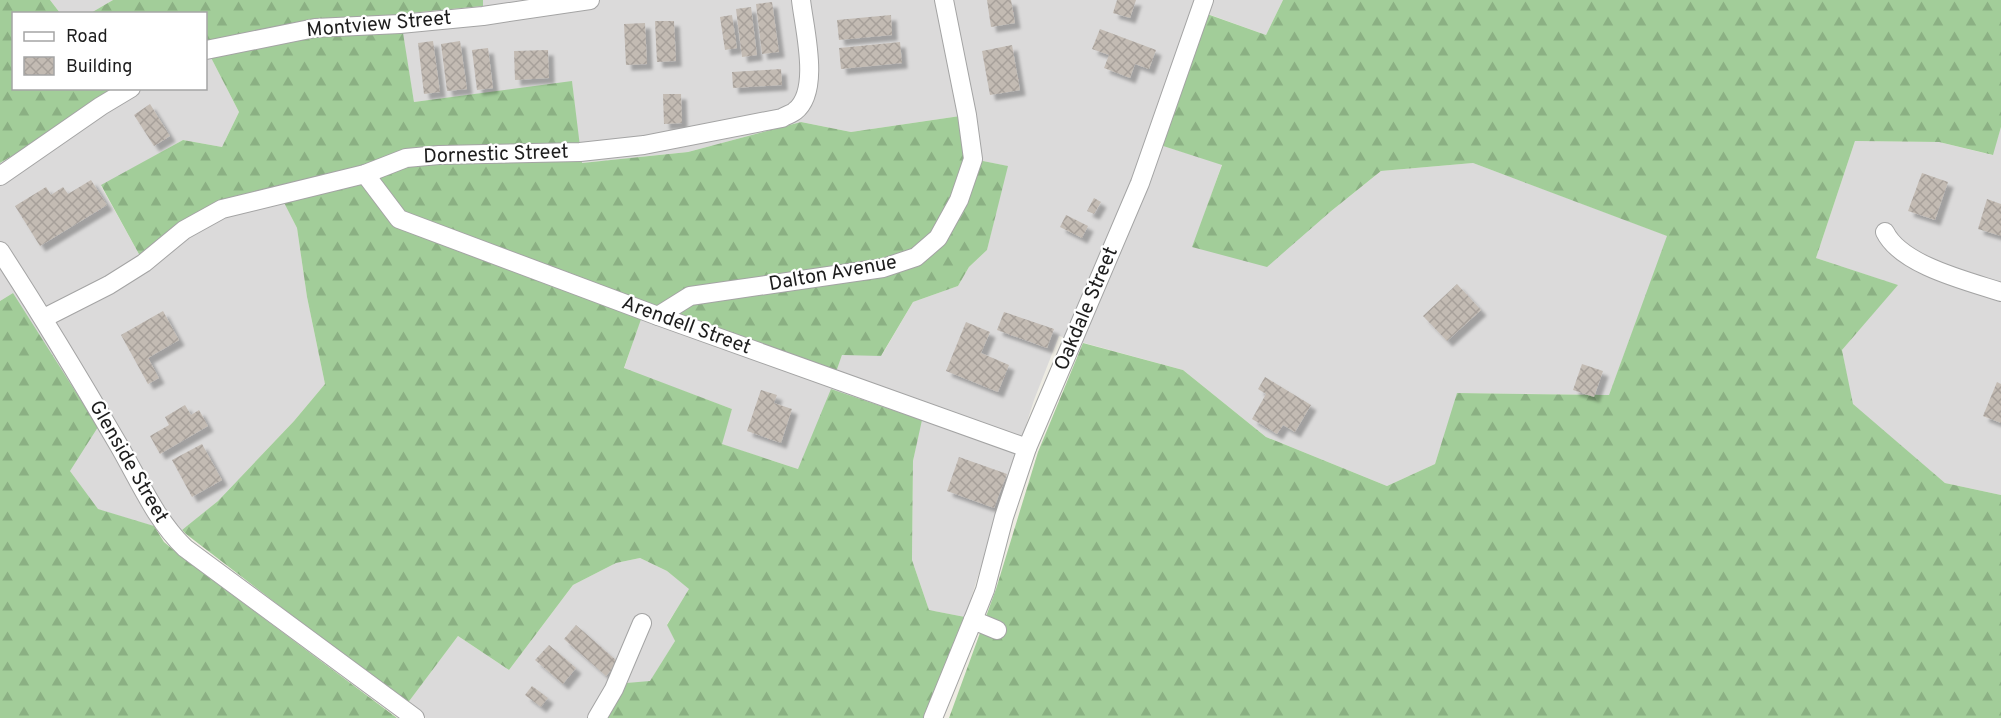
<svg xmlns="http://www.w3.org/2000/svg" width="2001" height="718" viewBox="0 0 2001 718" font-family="Overpass,sans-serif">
<defs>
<pattern id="forest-firs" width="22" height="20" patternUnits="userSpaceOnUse" patternTransform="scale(1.5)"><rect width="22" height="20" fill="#a2cd99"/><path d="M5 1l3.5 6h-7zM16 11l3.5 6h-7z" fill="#8bb083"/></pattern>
<pattern id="building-cross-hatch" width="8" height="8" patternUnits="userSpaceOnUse" patternTransform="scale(1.5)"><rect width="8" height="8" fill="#c3bbb3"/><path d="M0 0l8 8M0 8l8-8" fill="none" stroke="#a7a09a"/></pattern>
<filter id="shadow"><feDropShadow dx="5.5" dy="5.5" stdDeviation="1.5" flood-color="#0004"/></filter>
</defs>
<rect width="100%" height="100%" fill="#eeece3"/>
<g fill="#dbdada">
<path d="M50,0H113L89,14L60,13Z"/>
<path d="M483,0H1283L1266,35L1208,14L1160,145L1222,164L1193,247L1330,212L1381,171L1473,163L1668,236L1609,395L1458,393L1435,464L1387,486L1266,437L1183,370L1059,336L1034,400L965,617L929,610L912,560L913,461L921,420L798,469L721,444L732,409L624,369L646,302L836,371L842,355H882L913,302L958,286L969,267L987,250L1007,166L973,159L967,115L851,132L801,122L688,152L581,163L572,82L414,102L399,14L483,6Z"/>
<path d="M206,48L239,112L222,147L183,140L101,186L140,256L208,206L276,186L297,228L307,297L325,384L294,421L218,501L185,528L176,533L97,509L70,471L13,293L0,301V163L125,89L206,88Z"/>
<path d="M2001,127V495L1945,483L1852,404L1842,350L1897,285L1816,258L1855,141L1939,142L1992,155Z"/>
<path d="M640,558L667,571L690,589L667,624L675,641L650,682L626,683L607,718H426L407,704L458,636L509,670L573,585L616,563Z"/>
</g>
<g fill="url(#forest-firs)">
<path d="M0,0H50L60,13L14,14V88L125,89L0,163Z"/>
<path d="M113,0H483V6L400,14L414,102L572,81L582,163L688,152L801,122L851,132L967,115L973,159L1008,166L987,250L969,267L958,286L913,302L881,356L842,355L836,372L647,302L624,368L732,409L722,444L798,469L831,389L922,420L913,461L912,560L929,610L965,617L924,718H607L626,683L650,681L675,641L667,625L689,589L667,571L640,558L616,563L573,585L509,670L458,636L407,704L186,534L182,530L218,501L294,421L325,384L307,297L297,228L276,187L208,206L140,256L101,185L183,140L222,147L239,112L206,48V14H89Z"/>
<path d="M1283,0H2001V127L1993,155L1939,142L1855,141L1816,258L1898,285L1842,350L1853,404L1945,483L2001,495V718H949L996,589L1038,452L1083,343L1183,370L1266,437L1387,486L1435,464L1457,393L1609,395L1667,236L1473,163L1381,171L1330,212L1267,267L1192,247L1222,165L1160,145L1207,14L1266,35Z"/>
<path d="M13,293L98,427L70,471L98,509L154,526L164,542L183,558L397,718H0V301Z"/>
</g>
<g fill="url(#building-cross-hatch)" filter="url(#shadow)">
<path d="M987,0H1011L1015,23L991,27Z"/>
<path d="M1117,0H1136L1130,18L1113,13Z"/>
<path d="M772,2L779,52L762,54L756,4Z"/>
<path d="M751,7L757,55L742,57L736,9Z"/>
<path d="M732,15L737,48L725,50L720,17Z"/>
<path d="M891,15L892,35L839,40L837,20Z"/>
<path d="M655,21H674L676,61L657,62Z"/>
<path d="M645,23L647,64L626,65L624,24Z"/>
<path d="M1100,29L1156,50L1149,69L1135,64L1130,78L1104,68L1109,55L1092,49Z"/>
<path d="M433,41L440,92L424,94L418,43Z"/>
<path d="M460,41L467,89L447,91L441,44Z"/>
<path d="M900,42L902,63L841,69L839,48Z"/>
<path d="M1012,45L1020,90L990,95L982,51Z"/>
<path d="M488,48L493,88L477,90L472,50Z"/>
<path d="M548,50L549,78L515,80L514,51Z"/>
<path d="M781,69L782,85L733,88L732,72Z"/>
<path d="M663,94H681L682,123L664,124Z"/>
<path d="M150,104L170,136L154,146L134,115Z"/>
<path d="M1922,173L1948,182L1935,220L1908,211Z"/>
<path d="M91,180L107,205L40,246L15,206L46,187L51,195L63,187L68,194Z"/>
<path d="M1094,198L1101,202L1094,214L1087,211Z"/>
<path d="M1987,199L2001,204V236L1978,229Z"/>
<path d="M1066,215L1088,226L1082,238L1060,227Z"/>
<path d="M1457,284L1481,310L1447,341L1423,316Z"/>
<path d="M163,311L179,340L148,358L159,378L148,384L121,335Z"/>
<path d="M1004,312L1054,329L1047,348L997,330Z"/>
<path d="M966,322L990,332L981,353L1009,365L998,392L946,371Z"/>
<path d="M1582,364L1603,371L1594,397L1573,390Z"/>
<path d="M1265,377L1311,405L1295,432L1283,425L1277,434L1252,419L1266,394L1258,389Z"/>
<path d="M1997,382L2001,384V423L1983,416Z"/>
<path d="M761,390L777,395L774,403L792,409L781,443L747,431Z"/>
<path d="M185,405L191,415L199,410L208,426L160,454L150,436L169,425L165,417Z"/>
<path d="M202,444L222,480L192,497L172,460Z"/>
<path d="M959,457L1007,474L994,508L947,491Z"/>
<path d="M576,625L618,662L606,676L564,639Z"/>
<path d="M549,645L576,668L563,684L535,660Z"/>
<path d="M532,686L548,698L541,707L525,695Z"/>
</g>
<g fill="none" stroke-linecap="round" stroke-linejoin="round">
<g stroke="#a4a4a4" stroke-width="20">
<g id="street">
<path d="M206,50L315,28L400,24L483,16L590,0"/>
<path d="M365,174L399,219L658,316L1027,448"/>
<path d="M0,176L101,106L131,88"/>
<path d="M1885,232C1901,265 1967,281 2001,292"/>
<path d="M0,251C41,314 80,379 118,444C139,480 155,519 185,548L415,718"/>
<path d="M658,316L690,296L883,268L916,257L938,238L959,200L973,159L967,115L944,0"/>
<path d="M44,318L109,285L144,263L184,230L222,209L365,174L406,158L439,155L580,152L644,145L782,118C786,115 792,114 795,111C821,91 804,28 801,0"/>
<path d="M973,620L985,590L1004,517L1027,448L1140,183L1204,0"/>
<path d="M597,718L614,689L642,623"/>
<path d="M933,718L973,620L997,630"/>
</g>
</g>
<use href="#street" stroke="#fff" stroke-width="18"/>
</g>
<g text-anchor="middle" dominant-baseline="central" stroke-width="4.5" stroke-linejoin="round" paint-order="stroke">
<g font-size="20" fill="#1d1d1d" stroke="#fff">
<text transform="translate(379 25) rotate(-5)">Montview Street</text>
<text transform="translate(496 155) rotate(-2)">Dornestic Street</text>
<text transform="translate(833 274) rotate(-10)">Dalton Avenue</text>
<text transform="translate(1087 309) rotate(-67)">Oakdale Street</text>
<text transform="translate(686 326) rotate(20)">Arendell Street</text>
<text transform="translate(128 462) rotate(60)">Glenside Street</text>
</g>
</g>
<rect x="12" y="12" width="195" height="78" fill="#ffffff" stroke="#a5a5a5" stroke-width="1.5"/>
<rect x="24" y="32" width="30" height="9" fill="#ffffff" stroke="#a5a5a5" stroke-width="1.5"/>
<text x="66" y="42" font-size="18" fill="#1d1d1d">Road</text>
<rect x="24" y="57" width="30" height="18" fill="url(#building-cross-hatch)" stroke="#a5a5a5" stroke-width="1.5"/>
<text x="66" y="72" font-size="18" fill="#1d1d1d">Building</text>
</svg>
